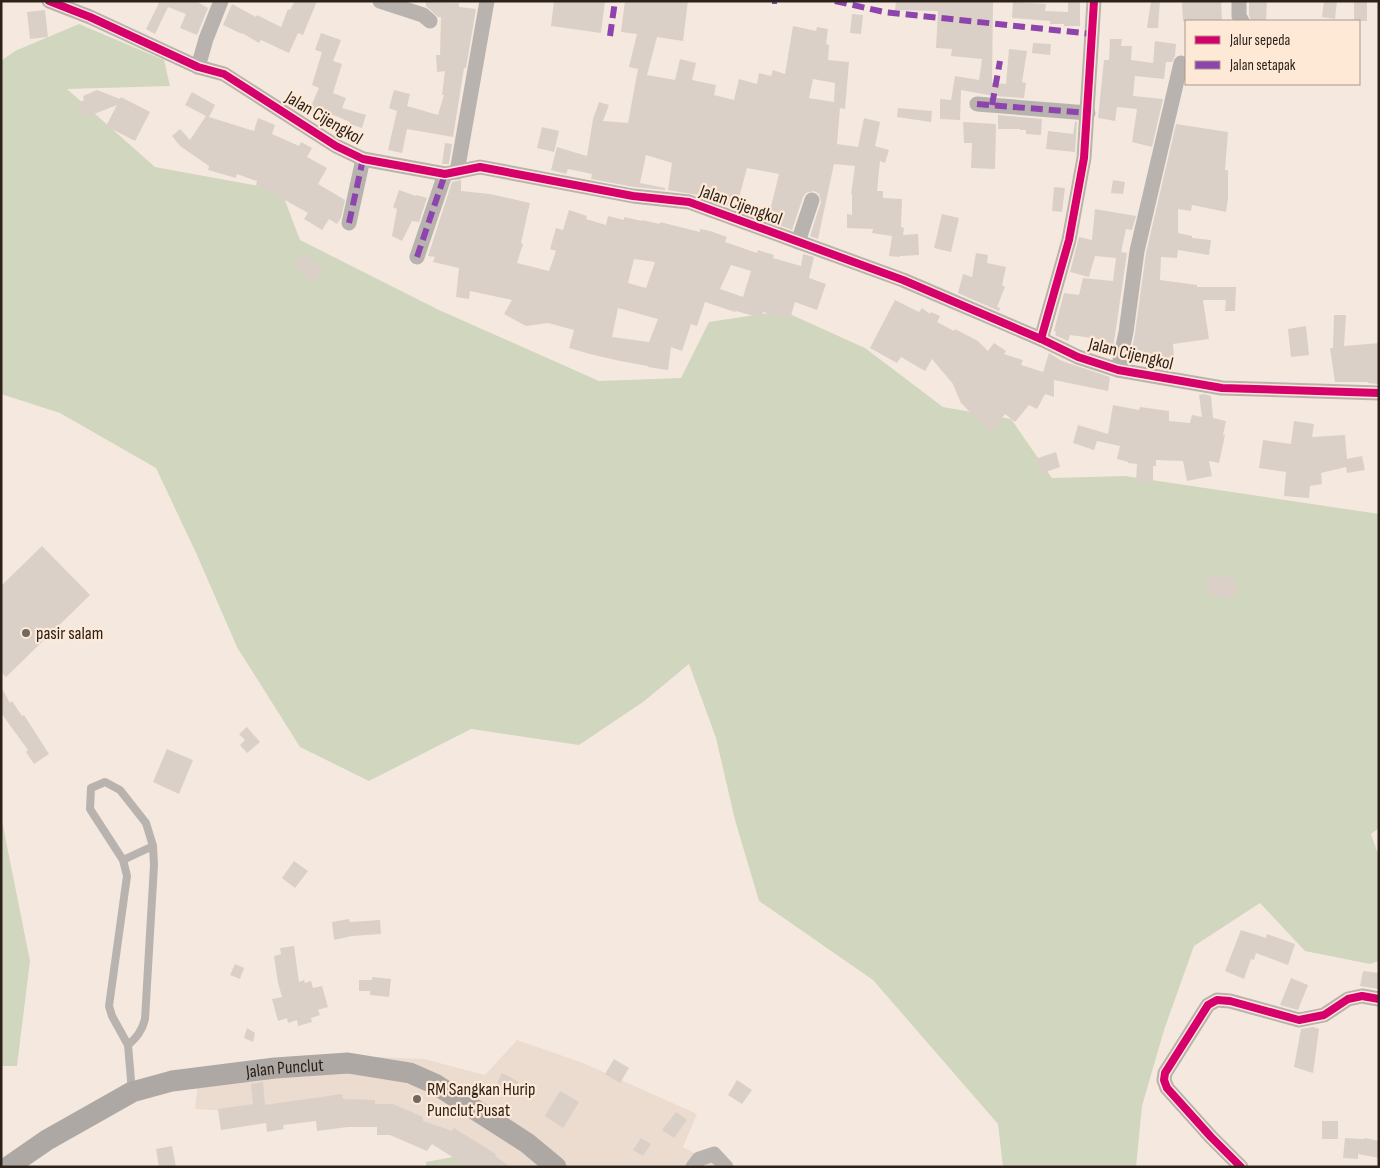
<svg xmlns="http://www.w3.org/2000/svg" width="1380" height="1168" viewBox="0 0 1380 1168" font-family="'Sofia Sans Condensed',sans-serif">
<rect width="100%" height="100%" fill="#f5e9df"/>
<path fill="#ecdbcf" d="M517,1040L583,1063L697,1114L683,1147L720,1167H483L425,1123L195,1109L199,1074L377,1057L424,1059L485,1075Z"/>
<g fill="#d1d6be">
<path d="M79,24L164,60L170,86L67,89L155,167L281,190L300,240L439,310L599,381L681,378L709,322L783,311L865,348L943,407L1011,419L1052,478L1125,476L1379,514V828L1371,834L1379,857V961L1370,964L1305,951L1260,903L1194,946L1164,1030L1142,1106L1136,1167H1003L998,1124L873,980L759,901L735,820L716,738L689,664L643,702L579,745L471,729L369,781L300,747L237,647L197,555L156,468L60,413L1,394V61L15,51Z"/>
<path d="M1,816L30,961L17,1066H1Z"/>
<path d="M464,1155L483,1167H426V1162Z"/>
</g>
<g fill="#dad0c7" fill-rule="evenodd">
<path d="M155,1H196L208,8L197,35L180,28L186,14L168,7L155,34L146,29L159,3Z"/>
<path d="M295,1H317L303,35L298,33L289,53L261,40L259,43L242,33V34L223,25L232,4L256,17L257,15L281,27L288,9L290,10Z"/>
<path d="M554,1H605L601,33L551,26Z"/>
<path d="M625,1H688L683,41L657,37L647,75L675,80L680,59L696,63L692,80L716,85L714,95L734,100L739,79L757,84L759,73L771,76L773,70L785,74L793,26L816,31L817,27L828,29L826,44L829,45L828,60L849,62L845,109L840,108L837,144L858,147L864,118L880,122L875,146L889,150L885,163L880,161L877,191H883V198L902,199L901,227L904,228L903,235L918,234L919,255L900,256V257L889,256L892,236L872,233L873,229L847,228V214L852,215V194H851L855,166L834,164L818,239L810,236L821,202L819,194L814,191L806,193L803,197L792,230L698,195L668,190L672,163L646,155L640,183L665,188V190L634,187L591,179L592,174L568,169L566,174L551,170L557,147L587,156L593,119L599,102L609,105L603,121L628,123L638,69L629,67L637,34L621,32ZM813,79L835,83L834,102L809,98ZM747,168L779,174L769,215L737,205Z"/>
<path d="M896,1H993L992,83L1006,84L1009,49L1027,51L1022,82L1026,83L1024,98L994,96L961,90L960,120L940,119V99L951,100L955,76L979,80L982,59L951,56L952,49L936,48L938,11L895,10Z"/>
<path d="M1068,1H1080V26H1064V24H1050V21L1012,18L1013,2L1046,4L1045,11L1068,12Z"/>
<path d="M1151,1H1160L1158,28H1147Z"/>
<path d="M1221,1L1222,21H1183L1182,2Z"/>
<path d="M1249,1H1267L1266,21H1251L1249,15Z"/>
<path d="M1324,1H1337L1335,19L1322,17Z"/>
<rect x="1354" y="1" width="13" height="20"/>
<path d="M426,2L459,3V7L476,9L466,68H464L453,137L407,129L402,153L388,150L397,111L389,108L394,90L410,94L407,106L438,115L444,95H442L445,71L437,72L436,55H440L441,17H438L426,6Z"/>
<path d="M45,10L48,37L30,39L27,12Z"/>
<path d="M852,14L863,15L861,34L850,33Z"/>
<path d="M321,33L341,40L333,61L342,64L333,93L346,98L342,108L366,115L362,128L350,124V122L324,111L322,116L309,111L319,88L312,85L322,52L315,50Z"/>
<path d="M1110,39H1122L1121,46H1132L1131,60L1153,63L1155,41L1176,44L1175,56L1172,62H1166L1164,79L1135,76L1133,96L1163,99L1152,147L1132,142L1137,109L1117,107L1115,121L1098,118L1104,60H1109Z"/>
<path d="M1033,43L1051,44L1050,55L1032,53Z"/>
<path d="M97,90L120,99L121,97L150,112L135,141L106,126L117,105L84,118L78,103L84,100L83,96Z"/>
<path d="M192,92L215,105L209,117L254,131L258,118L275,125L272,134L299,146L301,142L312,148L307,157L327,168L318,184L345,200L341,218L337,224L329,219L322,230L304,219L308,213L276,195V194L256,185L257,181L237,174L236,178L208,170L209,166L180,146L172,136L180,129L190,140L206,116L185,105Z"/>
<path d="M898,108L932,111L931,122L897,117Z"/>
<path d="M998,115L1042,119L1041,135L1026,134V130H1020V129H998Z"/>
<path d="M1075,121L1077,122L1075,152L1046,149L1048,131L1073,134Z"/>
<path d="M963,122L996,124L995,169L971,168L972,143H964Z"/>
<path d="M1176,124L1228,132L1225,170H1228V199L1226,212L1192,205L1191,211L1178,209V233L1192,236V238L1211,240L1209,255L1178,250L1177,258L1161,257L1160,280L1197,285V287H1236L1235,311H1225L1226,300H1203L1209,339L1173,344L1174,357L1149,360L1130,359L1135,333L1146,253Z"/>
<path d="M542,127L559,131L554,152L537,148Z"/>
<path d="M445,143L452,144L449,164H442Z"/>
<path d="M461,180V191L490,194L530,203L521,243L523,244L517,263L549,271L556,251L550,249L556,228L563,230L569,210L587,216L586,219L606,225L608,216L624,220V217L642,221V220L660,224V222L700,232V229L710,231L727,237L725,242L757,253L758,250L774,255L773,258L801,266L803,254L814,257L809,278L826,284L817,310L795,302L790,319L763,312L761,318L736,311L735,312L705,302L697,326L691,324L682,351L671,347L668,370L648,367V366L620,361L590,354L569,348L574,330L548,323L526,326L504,314L512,300L470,291L469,299L456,297L459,268L433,262L435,257L428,256L452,182ZM634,259L655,262L646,288L628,283ZM731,265L751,271L743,297L720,289ZM618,308L658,319L649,342L612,337Z"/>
<path d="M1113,180L1125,182L1123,194L1111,193Z"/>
<path d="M1054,187L1065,188L1062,212L1052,211Z"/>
<path d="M399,190L416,196V195L427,198L419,222L412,221L402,241L392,236L397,209L393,207Z"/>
<path d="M1095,209L1136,216L1132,230L1126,229L1121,252L1127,253L1113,349L1105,348L1106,340L1070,335L1068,341L1055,335L1056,332L1054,331L1064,293L1079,295L1083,278L1113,281L1116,258L1095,256L1089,277L1070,272L1079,237L1092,240Z"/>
<path d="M942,214L959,218L951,252L934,248Z"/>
<path d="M976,253L988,255L987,263L1006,267L1002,285L1005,287L997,307L1000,308L999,311L958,293L963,274L972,277Z"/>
<path d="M303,254L324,269L314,282L294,267Z"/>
<path d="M895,300L919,312L922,308L930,314L931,312L940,316L937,322L954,331L955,329L978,341L988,351L994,343L1006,351L1004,354L1023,360L1021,365L1043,372L1049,353L1062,361L1110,377L1108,391L1054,380V397L1045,394L1037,409L1029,405L1015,422L1005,414L991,433L961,403L953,384L932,359L925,371L901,357L897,363L870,348Z"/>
<path d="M1334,315H1346L1344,346L1379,343V384L1368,383V382H1335L1330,348H1333Z"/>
<path d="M1306,326L1309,355L1291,357L1288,329Z"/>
<path d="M1204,394L1211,396L1213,418L1226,421L1223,435H1225L1219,463L1209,461L1212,476L1187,481L1183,461L1156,460V466H1153V483L1136,482L1137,464L1128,463V462L1117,459L1120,446L1097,441L1094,450L1073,443L1078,425L1108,434L1113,405L1139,410L1140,407L1169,411V421L1190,423L1192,415L1202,417L1199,395Z"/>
<path d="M1294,421L1314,424L1312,437L1345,435L1347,459L1362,456L1365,470L1347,473L1346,467L1321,473L1322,484L1310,486L1309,498L1284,496L1286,472L1259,468L1263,440L1291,444Z"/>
<path d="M1056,452L1060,467L1040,474L1035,459Z"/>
<path d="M42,546L90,595L6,677L1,672V586Z"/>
<path d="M1210,574L1236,579L1234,583L1238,584L1233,600L1206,593Z"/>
<path d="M1,687L10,703L12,701L22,716L24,715L49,754L34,764L26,752L28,750L1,713Z"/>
<path d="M247,727L260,742L247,753L240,745L245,740L239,734Z"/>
<path d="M167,749L193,760L179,794L153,782Z"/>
<path d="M294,861L308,871L295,888L282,878Z"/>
<path d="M349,919L350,922L380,920L381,934L352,936L334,940L332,922Z"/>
<path d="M1241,930L1266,938L1267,934L1295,944L1288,965L1256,953L1254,960L1251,959L1244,979L1225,971Z"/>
<path d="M294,946L299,982L304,980L305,983L311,981L313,988L322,986L328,1007L318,1010L320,1015L311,1018L312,1022L298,1026L297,1020L288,1023L287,1018L278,1021L272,999L282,997L278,983L274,956L281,954L280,948Z"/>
<path d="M235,964L244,968L240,979L230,975Z"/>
<path d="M1363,971L1379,973V989L1360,986Z"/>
<path d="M372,977L391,979L389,997L370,995V991H359V980H372Z"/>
<path d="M1291,978L1308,985L1298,1010L1280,1005Z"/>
<path d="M1313,1027L1319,1029L1313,1073L1294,1067L1301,1029Z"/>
<path d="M247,1028L255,1033L253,1042L244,1038Z"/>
<path d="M614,1059L629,1068L620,1083L605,1074Z"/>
<path d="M502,1073L519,1082L512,1098L494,1089Z"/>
<path d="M737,1080L752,1090L742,1104L728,1095Z"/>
<path d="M263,1082L265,1105L342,1094L343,1099L375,1100V1104H393L423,1117V1121L452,1131L454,1128L496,1154L495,1156L510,1167H468L432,1144L427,1151L390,1135H377V1127H348L317,1131L316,1121L283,1125L284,1129L267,1132L266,1123L221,1130L218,1109L253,1104L251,1084Z"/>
<path d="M560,1091L579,1102L563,1128L545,1116Z"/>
<path d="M676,1112L687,1120L674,1138L662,1130Z"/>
<rect x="1322" y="1121" width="16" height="18"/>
<path d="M641,1138L651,1144L643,1156L633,1150Z"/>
<path d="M1345,1138L1364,1139L1365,1138L1379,1141V1158L1358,1154V1159L1343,1158Z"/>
<path d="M172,1146L176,1167H159L156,1149Z"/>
</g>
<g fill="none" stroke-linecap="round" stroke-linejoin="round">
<g stroke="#b9b3af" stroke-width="8">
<path d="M123,860L153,846"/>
<path d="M128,1045C137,1037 142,1031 145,1019L154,865L153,846L146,823L120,790L105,782L91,788L90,809L123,860L127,876L109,1006L112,1016L128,1045L132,1092"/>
</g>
<g stroke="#b9b3af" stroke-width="15">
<path d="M49,1L90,17L198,67L224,74L336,146L363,159L445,174L480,167L633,196L689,202L903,280L1041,339L1078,357L1118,370L1222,388L1379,393"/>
<path d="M380,1L423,15L430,21"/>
<path d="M1239,1V16L1242,21"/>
<path d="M198,67L206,39L221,1"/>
<path d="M977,104L1088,113"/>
<path d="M457,172L487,1"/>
<path d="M349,223L363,159"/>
<path d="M798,242L812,200"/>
<path d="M417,257L445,174"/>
<path d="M1041,339L1069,240L1084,158L1094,1"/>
<path d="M1118,370L1126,332L1137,251L1181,63"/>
<path d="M693,1167L699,1159L714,1154L726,1167"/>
<path d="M1241,1167L1211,1137L1167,1088L1164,1080L1165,1073L1208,1005L1217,1000L1230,1001L1299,1020L1324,1015L1348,999L1362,996L1379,999"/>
</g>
<path stroke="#aea8a4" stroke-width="21" id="s1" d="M8,1167L47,1140L132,1092L172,1081L275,1068L348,1063L410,1073L435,1084L527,1143L556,1167"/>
<g stroke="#8e44ad" stroke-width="6" stroke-dasharray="12 6" stroke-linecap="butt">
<path d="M772,1H777"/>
<path d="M835,1L884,12L1092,34"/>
<path d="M610,36L615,1"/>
<path d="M977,104L1088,113"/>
<path d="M992,105L1000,61"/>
<path d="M349,223L363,159"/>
<path d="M417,257L445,174"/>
</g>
<g stroke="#fee8d6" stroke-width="11">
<g id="cycleway">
<path d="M49,1L90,17L198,67L224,74L336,146L363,159L445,174L480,167L633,196L689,202L903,280L1041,339L1078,357L1118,370L1222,388L1379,393"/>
<path d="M1041,339L1069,240L1084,158L1094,1"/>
<path d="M1241,1167L1211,1137L1167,1088L1164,1080L1165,1073L1208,1005L1217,1000L1230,1001L1299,1020L1324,1015L1348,999L1362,996L1379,999"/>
</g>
</g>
<use href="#cycleway" stroke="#d6006c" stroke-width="8"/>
</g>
<g fill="#72685f" stroke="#fee8d6" stroke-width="2">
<circle cx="26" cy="633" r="5"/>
<circle cx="417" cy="1099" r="5"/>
</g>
<g text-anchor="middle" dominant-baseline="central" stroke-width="4.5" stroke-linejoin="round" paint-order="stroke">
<g font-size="18" fill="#2c221a" stroke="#fee8d6">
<text transform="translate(324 118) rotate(31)">Jalan Cijengkol</text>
<text transform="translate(741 205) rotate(20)">Jalan Cijengkol</text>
<text transform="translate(1131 354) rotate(14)">Jalan Cijengkol</text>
<text stroke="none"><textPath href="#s1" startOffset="300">Jalan Punclut</textPath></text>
</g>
<g font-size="18" fill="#2c221a" stroke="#fee8d6" text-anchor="start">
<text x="36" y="633">pasir salam</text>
<text x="427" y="1089">RM Sangkan Hurip<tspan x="427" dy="21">Punclut Pusat</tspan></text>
</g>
</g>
<rect width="1380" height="1168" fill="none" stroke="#2c221a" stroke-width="5"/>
<rect x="1185" y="20" width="175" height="65" fill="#fee8d6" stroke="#aa998b"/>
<rect x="1195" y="36" width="25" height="8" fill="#d6006c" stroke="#aa998b"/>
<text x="1230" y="45" font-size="15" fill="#2c221a">Jalur sepeda</text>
<rect x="1195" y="61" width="25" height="8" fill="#8e44ad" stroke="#aa998b"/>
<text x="1230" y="70" font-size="15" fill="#2c221a">Jalan setapak</text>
</svg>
